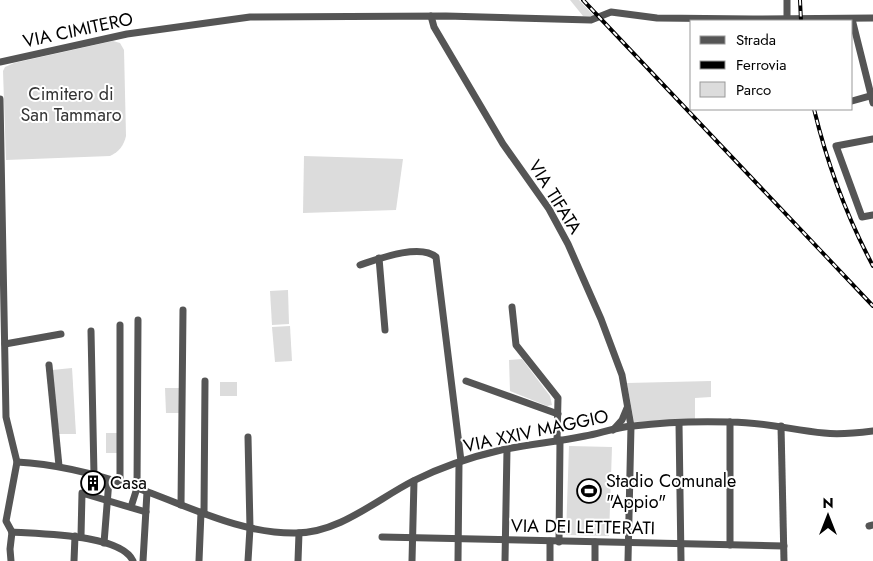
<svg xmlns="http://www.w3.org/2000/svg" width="873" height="561" viewBox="0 0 873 561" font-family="Jost,sans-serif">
<rect width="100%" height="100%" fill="#fff"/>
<g fill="#dcdcdc">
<path d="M570,0H579L594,16H583Z"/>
<path d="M113,41L120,43L124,50L126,136C124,145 119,152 110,156L6,160L3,71L5,67L14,63Z"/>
<path d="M304,156L403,159L396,210L303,213Z"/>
<path d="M288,290L289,324L272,325L270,291Z"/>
<path d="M290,326L292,361L275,362L272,327Z"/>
<path d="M522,359L550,396L552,405L547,406L510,391L509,360Z"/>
<path d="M72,368L76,434H59L52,370Z"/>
<path d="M711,381V397L695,398V419L634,422L627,383Z"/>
<rect x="220" y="382" width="17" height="14"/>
<path d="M165,388H179V413H166Z"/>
<path d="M106,433H118L119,453H106Z"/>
<path d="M569,446L612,447L609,536L566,535Z"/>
</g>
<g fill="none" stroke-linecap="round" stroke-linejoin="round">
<g stroke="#555" stroke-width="7">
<path d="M431,16L434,27L503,144L549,209L568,244L601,319L622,375L631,426L628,561"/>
<path d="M787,18V0"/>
<path d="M852,19L873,103"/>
<path d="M0,62L127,34L250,17L446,16L591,20L611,12L657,18L753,19L873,18"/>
<path d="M0,99L6,417L17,462L6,521L12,532"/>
<path d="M852,101L873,95"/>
<path d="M873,139L836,146L862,217L873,215"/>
<path d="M379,258L385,330"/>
<path d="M360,265C378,259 420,243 436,257L461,461"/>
<path d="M512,307L516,345L558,398L557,441"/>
<path d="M120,325V483"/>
<path d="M91,331L94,475"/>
<path d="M5,344L61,334"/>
<path d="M49,365L59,466"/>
<path d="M466,381L558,414"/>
<path d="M730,422V545"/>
<path d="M679,423L681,561"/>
<path d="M781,426L784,561"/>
<path d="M613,430L622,420L627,408"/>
<path d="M17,462C57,464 96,474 134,487C187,505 239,534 296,533C339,533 376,500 413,481C441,467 471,457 501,450C529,444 557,442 585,436C601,433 617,427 633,426C665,422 699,421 731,422C763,422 793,430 824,433C840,435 857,433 873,431"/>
<path d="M181,505L183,310"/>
<path d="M131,507L137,488L138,320"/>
<path d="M204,514L205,381"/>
<path d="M869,526L873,525"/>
<path d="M12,532C38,534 121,534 133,561"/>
<path d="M81,536L82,493L146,512"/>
<path d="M382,537L784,546"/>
<path d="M559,542L560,440"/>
<path d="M104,543L109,480"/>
<path d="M11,561L10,549L12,532"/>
<path d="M74,561L75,536"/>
<path d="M143,561L147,492"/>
<path d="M199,561L201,512"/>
<path d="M248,561L250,528L248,437"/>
<path d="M298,561L299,533"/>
<path d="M412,561L414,481"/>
<path d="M458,561L459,463"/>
<path d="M505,561L507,449"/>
<path d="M550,561V541"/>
<path d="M595,561V542"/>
</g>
<g stroke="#000" stroke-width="4">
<g id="rail">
<path d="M583,0L873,306"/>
<path d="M800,0L801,21"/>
<path d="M814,109C827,163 847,217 873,266"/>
</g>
</g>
<use href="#rail" stroke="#fff" stroke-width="2" stroke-dasharray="5.5" stroke-linecap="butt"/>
</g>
<defs>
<g id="building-ring" transform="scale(1.25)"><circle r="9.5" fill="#fff" stroke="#000" stroke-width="1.5"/><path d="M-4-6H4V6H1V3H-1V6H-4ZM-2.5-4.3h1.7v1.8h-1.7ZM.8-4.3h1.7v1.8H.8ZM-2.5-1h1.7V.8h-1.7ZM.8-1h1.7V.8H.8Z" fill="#000"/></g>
<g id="stadium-ring" transform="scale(1.25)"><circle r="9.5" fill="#fff" stroke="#000" stroke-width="1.5"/><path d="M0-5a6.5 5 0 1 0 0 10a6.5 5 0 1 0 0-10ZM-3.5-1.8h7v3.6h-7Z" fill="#000"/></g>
</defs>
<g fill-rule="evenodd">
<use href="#building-ring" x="93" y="483"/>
<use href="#stadium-ring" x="589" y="491"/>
</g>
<g text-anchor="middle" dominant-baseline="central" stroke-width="4" stroke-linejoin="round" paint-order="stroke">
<g font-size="18" fill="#000" stroke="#fff">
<text transform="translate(78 30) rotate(-12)">VIA CIMITERO</text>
<text transform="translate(555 197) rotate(58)">VIA TIFATA</text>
<text transform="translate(536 431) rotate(-12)">VIA XXIV MAGGIO</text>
<text transform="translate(583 527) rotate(1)">VIA DEI LETTERATI</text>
</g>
<g font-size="18" fill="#333" stroke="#fff">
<text x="71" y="94">Cimitero di<tspan x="71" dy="21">San Tammaro</tspan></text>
</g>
<g font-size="18" fill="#000" stroke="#fff" text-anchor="start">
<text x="606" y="481">Stadio Comunale<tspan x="606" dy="21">"Appio"</tspan></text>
<text x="110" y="483">Casa</text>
</g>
</g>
<rect x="690" y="20" width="162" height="90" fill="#ffffff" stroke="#999999"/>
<rect x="700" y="36" width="25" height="8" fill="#555555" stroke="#999999"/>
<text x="736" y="45" font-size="15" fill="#000000">Strada</text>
<rect x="700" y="61" width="25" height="8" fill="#000000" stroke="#999999"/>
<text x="736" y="70" font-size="15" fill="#000000">Ferrovia</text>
<rect x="700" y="82" width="25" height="15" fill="#dcdcdc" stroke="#999999"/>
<text x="736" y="95" font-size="15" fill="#000000">Parco</text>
<g transform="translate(828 516)" stroke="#ffffff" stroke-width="4" paint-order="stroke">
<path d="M0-4L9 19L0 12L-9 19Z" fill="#000000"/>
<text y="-8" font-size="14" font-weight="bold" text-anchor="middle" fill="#000000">N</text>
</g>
</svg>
